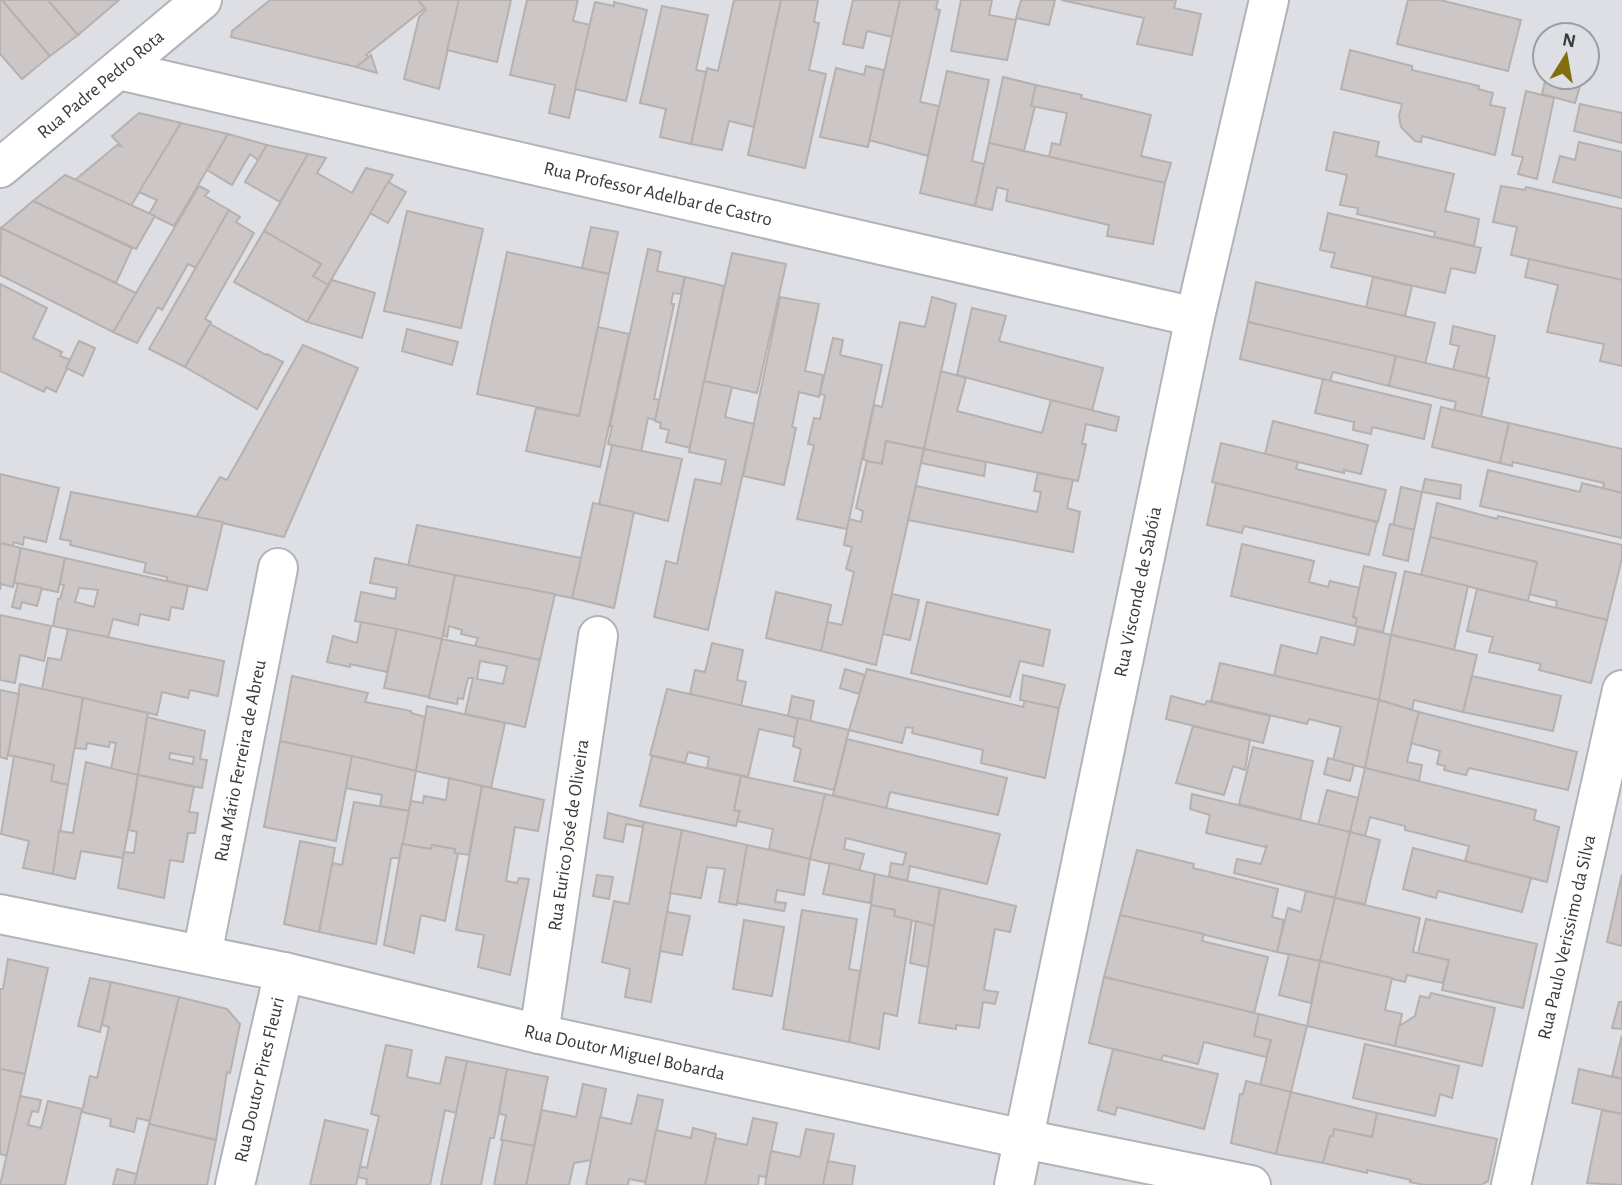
<svg xmlns="http://www.w3.org/2000/svg" width="1622" height="1185" viewBox="0 0 1622 1185" font-family="'Alegreya Sans',sans-serif">
<rect width="100%" height="100%" fill="#dddfe4"/>
<g fill="#cdc6c6" stroke="#b6b0af" stroke-width="2" fill-rule="evenodd">
<path d="M0,0H2L50,56L22,79L0,54Z"/>
<path d="M2,0H48L78,35L50,56Z"/>
<path d="M48,0H119L78,35Z"/>
<path d="M270,0H418L425,8L366,55L369,57L356,67L231,37L232,31Z"/>
<path d="M418,0H459L439,89L404,79L419,17L426,10Z"/>
<path d="M459,0H511L497,62L447,50Z"/>
<path d="M527,0H578L573,21L590,25L569,118L549,113L555,85L510,75Z"/>
<path d="M734,0H781L754,127L729,121L722,150L691,144L707,68L718,71Z"/>
<path d="M781,0H818L814,22L819,23L809,70L826,74L805,168L748,155Z"/>
<path d="M853,0H900L892,37L867,31L863,48L843,44Z"/>
<path d="M900,0H938L936,9L940,10L920,102L939,106L928,156L869,140Z"/>
<path d="M961,0H992L989,15L1016,20L1007,60L951,51Z"/>
<path d="M1021,0H1055L1049,25L1016,18Z"/>
<path d="M1061,0H1176L1174,8L1201,14L1192,55L1137,44L1144,18Z"/>
<path d="M1408,0H1440L1521,20L1508,71L1397,44Z"/>
<path d="M595,2L614,6V2L647,10L626,101L575,89Z"/>
<path d="M662,6L708,15L696,70L706,72L691,144L660,137L666,109L640,103Z"/>
<path d="M1350,50L1412,66V70L1479,86L1478,89L1493,93L1490,105L1505,108L1495,155L1422,136L1421,142L1415,141L1401,127L1399,116L1402,104L1341,89Z"/>
<path d="M371,55L377,73L356,67L369,57Z"/>
<path d="M866,66L884,70L868,147L820,137L836,68L864,75Z"/>
<path d="M947,71L989,80L972,161L984,164L975,206L920,193Z"/>
<path d="M1003,77L1036,85L1031,106H1035L1024,151L989,143Z"/>
<path d="M1546,77L1580,86L1575,103L1542,94Z"/>
<path d="M1036,85L1082,95L1081,98L1151,115L1141,156L1171,163L1165,183L1049,157L1052,143L1060,145L1067,113L1031,106Z"/>
<path d="M1526,91L1554,98L1537,179L1518,174L1523,157L1512,155Z"/>
<path d="M1580,104L1622,113V143L1574,131Z"/>
<path d="M139,113L181,123L131,206L75,180L117,145L121,146L112,136Z"/>
<path d="M181,123L228,134L174,226L149,214L157,200L139,192Z"/>
<path d="M1334,132L1379,142L1376,156L1454,174L1445,211L1479,219L1474,246L1434,237L1435,232L1357,214L1358,208L1340,205L1347,175L1326,170Z"/>
<path d="M228,134L267,145L258,160L250,154L232,185L207,170Z"/>
<path d="M1579,142L1622,152V198L1553,182L1560,156L1575,160Z"/>
<path d="M989,143L1165,183L1153,244L1107,236L1109,225L1006,201L1008,190L997,187L992,210L975,206Z"/>
<path d="M267,145L308,154L280,202L245,182Z"/>
<path d="M308,154L326,158L317,173L352,193L366,168L393,175L328,285L313,276L321,264L264,231Z"/>
<path d="M65,175L155,216L136,249L33,201Z"/>
<path d="M388,182L406,192L388,223L370,213Z"/>
<path d="M199,186L209,191L205,196L229,210L196,268L188,264L162,310L158,307L137,343L113,332Z"/>
<path d="M1501,186L1525,190L1526,187L1622,209V280L1511,255L1517,227L1493,222Z"/>
<path d="M33,201L132,248L116,283L1,228Z"/>
<path d="M229,210L240,217L236,222L254,233L205,319L211,322L185,367L149,349Z"/>
<path d="M407,211L483,229L461,328L384,311Z"/>
<path d="M1328,213L1481,248L1475,273L1451,268L1445,293L1331,267L1335,253L1320,250Z"/>
<path d="M591,227L618,232L609,274L582,268Z"/>
<path d="M1,228L136,293L113,332L0,275Z"/>
<path d="M264,231L321,264L313,276L328,285L307,322L234,282Z"/>
<path d="M648,249L661,252L657,271L685,277L681,294L673,293L671,304H674L654,399L660,400L655,420L648,418L641,452L608,444L612,426H610Z"/>
<path d="M507,252L609,274L579,416L477,394Z"/>
<path d="M732,253L786,264L757,393L704,381Z"/>
<path d="M1529,259L1622,280V366L1600,361L1604,344L1547,332L1558,285L1525,277Z"/>
<path d="M685,277L724,286L690,448L666,442L669,430L660,428L661,423L655,421Z"/>
<path d="M1373,277L1412,286L1405,316L1366,308Z"/>
<path d="M332,280L375,293L362,338L307,322Z"/>
<path d="M1256,282L1435,323L1425,364L1248,322Z"/>
<path d="M0,284L47,308L33,338L62,352L60,356L71,360L56,392L46,387L44,392L0,371Z"/>
<path d="M780,297L819,304L805,371L823,375L819,397L799,392L792,427L796,428L784,485L743,476Z"/>
<path d="M932,297L956,304L924,449L886,441L882,464L867,461L863,459L874,405L882,407L900,322L925,327Z"/>
<path d="M972,308L1006,316L999,341L1103,368L1092,411L957,375Z"/>
<path d="M1248,322L1396,356L1389,386L1333,372L1330,381L1240,359Z"/>
<path d="M210,324L266,355L267,354L283,362L257,409L185,367Z"/>
<path d="M1453,326L1495,336L1486,378L1453,370L1459,346L1450,344Z"/>
<path d="M598,327L629,334L600,467L526,451L536,408L579,416Z"/>
<path d="M407,329L458,342L452,365L402,351Z"/>
<path d="M833,338L843,340L840,355L882,365L847,529L797,519L814,445L808,444L814,418L820,419L825,395L820,394Z"/>
<path d="M79,341L95,348L83,376L66,368Z"/>
<path d="M303,345L358,368L284,537L196,517L220,477L227,480Z"/>
<path d="M1396,356L1489,378L1481,417L1454,411L1456,402L1389,386Z"/>
<path d="M941,371L966,378L957,411L1042,433L1051,400L1119,417L1116,431L1086,424L1082,444H1086L1078,481L924,449Z"/>
<path d="M1323,379L1431,405L1424,439L1372,427L1371,434L1353,430L1354,422L1315,413Z"/>
<path d="M704,381L732,387L725,417L754,424L708,630L654,617L666,561L677,564L695,479L721,484L726,460L689,452Z"/>
<path d="M1441,407L1509,423L1500,463L1432,447Z"/>
<path d="M1273,421L1368,445L1361,474L1344,470V473L1265,454Z"/>
<path d="M1509,423L1622,449V493L1603,488L1604,483L1513,462L1512,466L1500,463Z"/>
<path d="M886,441L924,449L876,665L821,651L827,622L842,625L854,572L846,569L852,547L844,545L849,519L861,522L863,511L856,508L867,461L882,464Z"/>
<path d="M1221,443L1298,462L1296,469L1386,490L1378,522L1212,482Z"/>
<path d="M612,445L682,459L668,521L599,504Z"/>
<path d="M924,449L986,462L984,476L921,463Z"/>
<path d="M1488,470L1580,492L1582,483L1622,493V538L1480,506Z"/>
<path d="M1038,473L1073,480L1067,508L1080,512L1073,552L908,520L916,486L1037,512L1041,492L1034,491Z"/>
<path d="M0,474L59,488L46,542L24,537L23,545L14,542L13,546L0,543Z"/>
<path d="M1425,479L1461,485L1460,499L1422,492Z"/>
<path d="M1216,483L1377,522L1369,555L1244,526L1242,533L1207,525Z"/>
<path d="M1401,487L1422,492L1414,530L1393,526Z"/>
<path d="M71,492L223,522L207,590L167,581V577L144,572L146,563L70,545L71,541L60,539Z"/>
<path d="M593,503L634,512L614,608L572,598Z"/>
<path d="M1437,503L1497,519L1498,516L1622,545V558L1607,620L1556,608L1557,601L1529,594L1537,562L1430,537Z"/>
<path d="M1390,524L1414,530L1408,561L1383,555Z"/>
<path d="M417,525L581,558L572,598L408,566Z"/>
<path d="M1430,537L1537,562L1528,601L1421,575Z"/>
<path d="M0,543L21,548L13,587L1,584L0,590Z"/>
<path d="M1242,544L1314,561L1309,582L1328,587L1330,581L1360,588L1353,617L1357,618L1355,626L1231,596Z"/>
<path d="M21,548L65,558L58,592L14,583Z"/>
<path d="M65,558L188,586L183,609L171,607L169,620L140,614L138,625L113,619L108,638L53,626L58,599H60L64,585L60,584ZM79,588L98,590L94,607L75,602Z"/>
<path d="M375,558L455,575L442,639L355,621L361,592L395,599L397,588L370,583Z"/>
<path d="M1364,566L1396,573L1383,632L1355,626L1357,618L1353,617Z"/>
<path d="M1405,571L1468,586L1454,650L1391,635Z"/>
<path d="M455,575L555,594L540,660L475,646L478,638L461,634L462,630L449,626L447,637L443,635Z"/>
<path d="M18,583L42,588L37,606L22,602L20,609L12,607Z"/>
<path d="M1477,589L1607,620L1591,683L1539,670L1541,664L1489,652L1493,637L1467,631Z"/>
<path d="M776,592L831,605L821,651L766,638Z"/>
<path d="M892,594L919,600L910,640L883,634Z"/>
<path d="M927,602L1050,630L1043,666L1020,661L1010,697L911,673Z"/>
<path d="M0,615L51,626L44,661L20,655L15,683L0,680Z"/>
<path d="M361,622L397,629L387,672L350,664V667L327,662L333,636L357,643Z"/>
<path d="M1358,627L1391,635L1379,700L1274,676L1281,645L1317,654L1321,637L1354,645Z"/>
<path d="M68,629L224,661L218,696L190,690L188,698L162,692L157,715L42,689L48,658L61,660Z"/>
<path d="M397,629L442,639L429,697L384,688Z"/>
<path d="M1391,635L1477,655L1463,712L1414,700L1412,710L1379,700Z"/>
<path d="M442,639L540,660L525,727L465,714L473,678H468L463,699L458,698L457,704L429,698ZM480,661L507,666L503,684L477,679Z"/>
<path d="M712,643L743,650L737,680L746,682L741,706L690,694L695,670L705,672Z"/>
<path d="M1220,663L1379,700L1365,768L1333,760L1341,727L1309,719L1307,724L1211,701Z"/>
<path d="M845,669L865,675L859,694L840,688Z"/>
<path d="M867,669L1023,707L1025,700L1059,708L1045,778L981,763L983,750L912,733L913,728L906,727L902,743L849,730Z"/>
<path d="M1023,675L1065,685L1059,708L1020,700Z"/>
<path d="M292,676L368,693L365,702L411,711V713L425,717L416,771L280,741Z"/>
<path d="M1472,676L1561,696L1553,731L1463,712Z"/>
<path d="M20,684L83,698L68,785L51,781L54,765L8,755Z"/>
<path d="M667,689L798,718L795,737L759,729L748,777L707,768L709,757L688,752L685,763L650,755Z"/>
<path d="M0,690L19,694L7,759L0,757Z"/>
<path d="M792,696L814,701L810,722L788,716Z"/>
<path d="M1171,696L1205,705L1207,701L1270,716L1263,743L1166,719Z"/>
<path d="M83,698L148,713L138,775L111,769L116,743L110,742L109,747L87,743L86,749L75,748Z"/>
<path d="M1379,700L1419,712L1407,762L1422,765L1419,781L1365,768Z"/>
<path d="M427,706L505,723L491,788L416,771Z"/>
<path d="M1419,712L1577,752L1568,790L1469,768L1466,775L1444,770L1445,766L1437,764L1440,751L1411,743Z"/>
<path d="M147,717L205,731L200,759L207,760L202,788L138,775ZM170,753L194,757L193,764L169,759Z"/>
<path d="M798,718L849,730L834,790L794,781L801,749L793,746Z"/>
<path d="M1193,726L1250,740L1245,770L1233,766L1224,795L1176,783Z"/>
<path d="M847,739L1007,778L998,815L890,792L886,809L833,795Z"/>
<path d="M280,741L352,756L336,841L264,827Z"/>
<path d="M1253,747L1313,761L1300,820L1239,804Z"/>
<path d="M14,756L54,765L51,781L68,785L53,874L23,868L29,841L1,834Z"/>
<path d="M352,756L416,771L409,811L380,806L382,795L346,788Z"/>
<path d="M652,756L741,776L734,810L740,811L736,826L640,806Z"/>
<path d="M1328,758L1354,765L1350,781L1324,774Z"/>
<path d="M86,762L138,775L123,858L81,851L75,879L53,874L59,831L73,833Z"/>
<path d="M1365,768L1536,810L1534,820L1559,827L1547,882L1465,861L1469,846L1405,830V826L1370,817L1365,836L1350,832Z"/>
<path d="M138,775L194,787L189,812L198,813L195,833H188L183,862L170,860L164,898L118,888L124,852L134,853L137,832L129,830Z"/>
<path d="M741,776L825,794L810,859L769,849L773,829L737,821L740,811L734,810Z"/>
<path d="M449,778L482,786L469,855L454,853L455,849L432,845L431,849L402,844L411,801L423,803L424,796L446,800Z"/>
<path d="M482,786L544,800L538,831L515,827L506,881L517,883L519,878L529,879L510,975L478,967L484,935L456,930Z"/>
<path d="M1327,790L1358,798L1350,832L1318,825Z"/>
<path d="M825,794L1000,834L987,884L910,866L907,881L889,876L891,863L903,865L906,853L846,838L844,849L864,854L859,871L810,859Z"/>
<path d="M1192,794L1350,832L1335,898L1234,873L1237,859L1261,864L1267,845L1265,847L1206,833L1210,815L1190,809Z"/>
<path d="M354,802L409,811L400,858H391L376,944L319,932L332,863L342,865Z"/>
<path d="M608,813L644,822L643,827L626,824L623,842L604,838Z"/>
<path d="M644,822L682,830L651,1002L625,997L630,969L602,962L614,901L629,904Z"/>
<path d="M682,830L747,845L737,905L719,902L725,869L707,867L701,898L670,893Z"/>
<path d="M1350,832L1380,840L1365,904L1335,898Z"/>
<path d="M300,841L335,848L319,932L284,924Z"/>
<path d="M402,844L431,849L432,845L455,849L454,853L458,854L445,921L421,915L414,953L384,945Z"/>
<path d="M747,845L810,859L804,895L777,890L775,902L786,903L784,911L737,903Z"/>
<path d="M1413,848L1531,878L1522,912L1438,891L1436,898L1403,889Z"/>
<path d="M1137,850L1194,864L1193,868L1278,889L1272,917L1284,920L1277,952L1120,915Z"/>
<path d="M830,863L875,874L870,903L823,894Z"/>
<path d="M875,874L940,888L934,926L894,916L895,910L871,905Z"/>
<path d="M1622,874V946L1607,942Z"/>
<path d="M597,875L613,877L609,899L593,896Z"/>
<path d="M940,888L1016,906L1010,932L995,929L984,990L998,992L995,1004L983,1002L979,1028L956,1025V1029L919,1023Z"/>
<path d="M1306,891L1335,898L1320,961L1277,952L1288,908L1301,912Z"/>
<path d="M1335,898L1420,918L1413,952L1449,960L1443,983L1407,975L1405,982L1320,961Z"/>
<path d="M871,905L895,910L894,916L912,920L897,1016L884,1013L879,1049L849,1042Z"/>
<path d="M802,910L857,919L849,969L860,971L849,1042L783,1029Z"/>
<path d="M667,912L690,916L682,955L660,951Z"/>
<path d="M1120,915L1204,934L1202,941L1268,957L1254,1013L1104,977Z"/>
<path d="M1426,919L1537,944L1523,1008L1442,990L1449,960L1418,953Z"/>
<path d="M744,920L784,927L772,996L733,989Z"/>
<path d="M916,921L934,926L928,967L910,963Z"/>
<path d="M1289,954L1320,961L1311,1003L1279,995Z"/>
<path d="M8,959L48,968L25,1074L0,1069V989H3Z"/>
<path d="M1320,961L1392,978L1385,1010L1402,1014L1395,1046L1307,1026Z"/>
<path d="M1104,977L1259,1014L1254,1036L1271,1040L1266,1057L1204,1042L1198,1064L1163,1055L1161,1061L1089,1043Z"/>
<path d="M90,978L111,982L100,1032L78,1026Z"/>
<path d="M111,982L179,997L150,1121L137,1118L134,1132L110,1126L111,1119L82,1112L90,1076L97,1078L109,1027L102,1025Z"/>
<path d="M1431,993L1495,1008L1482,1066L1395,1046L1399,1026L1415,1016L1420,996L1429,998Z"/>
<path d="M179,997L227,1009L240,1024L230,1073L227,1072L216,1140L149,1124Z"/>
<path d="M1619,1002H1622V1029L1612,1028Z"/>
<path d="M1259,1014L1307,1026L1291,1092L1260,1085L1271,1040L1254,1036Z"/>
<path d="M1622,1035V1079L1612,1076Z"/>
<path d="M1365,1044L1459,1066L1452,1098L1440,1094L1435,1116L1353,1098Z"/>
<path d="M386,1045L412,1050L407,1077L440,1084L446,1057L467,1061L456,1113L445,1110L430,1185H366L367,1179L357,1177L360,1166L367,1168L379,1116L371,1114Z"/>
<path d="M1113,1049L1218,1074L1204,1129L1117,1107L1115,1115L1098,1110Z"/>
<path d="M467,1061L507,1069L494,1138H490L481,1185H441Z"/>
<path d="M0,1069L25,1074L7,1156L0,1154Z"/>
<path d="M507,1069L548,1077L534,1146L501,1140L506,1115L499,1114Z"/>
<path d="M1579,1069L1622,1079V1114L1572,1103Z"/>
<path d="M1246,1081L1291,1092L1276,1154L1231,1143L1240,1094H1243Z"/>
<path d="M583,1084L606,1089L592,1160L574,1163L569,1185H526L542,1110L576,1117Z"/>
<path d="M1291,1092L1377,1113L1372,1137L1334,1129L1333,1136H1330L1323,1163L1276,1154Z"/>
<path d="M638,1095L663,1100L646,1182L629,1179L628,1185H586L600,1117L631,1124Z"/>
<path d="M20,1096L41,1100L38,1112L32,1111L28,1125L41,1128L48,1101L82,1109L65,1185H0Z"/>
<path d="M1602,1110L1622,1114V1185L1587,1183Z"/>
<path d="M1377,1113L1497,1139L1488,1181L1481,1185H1424L1410,1182L1411,1180L1367,1170V1173L1323,1163L1330,1136H1333L1334,1129L1372,1137Z"/>
<path d="M753,1118L777,1123L766,1177L759,1176L758,1185H705L715,1138L747,1145Z"/>
<path d="M325,1120L368,1130L356,1185H310Z"/>
<path d="M149,1124L216,1140L207,1185H134Z"/>
<path d="M693,1128L716,1134L705,1185H645L656,1130L691,1138Z"/>
<path d="M806,1129L834,1134L823,1185H765L771,1151L800,1157Z"/>
<path d="M503,1140L534,1146L526,1185H494Z"/>
<path d="M828,1161L855,1166L852,1185H823Z"/>
<path d="M117,1169L137,1174L134,1185H113Z"/>
</g>
<g fill="none" stroke-linecap="round" stroke-linejoin="round">
<g stroke="#b0b3b8" stroke-width="42">
<g id="street">
<path id="s1" d="M119,70L1195,317"/>
<path id="s2" d="M0,168L202,0"/>
<path id="s3" d="M0,914L284,972L539,1034L1024,1139L1251,1185"/>
<path id="s4" d="M202,955L278,568"/>
<path id="s5" d="M539,1034L598,636"/>
<path id="s6" d="M235,1185L284,972"/>
<path id="s7" d="M1014,1185L1195,317L1269,0"/>
<path id="s8" d="M1511,1185L1622,690"/>
</g>
</g>
<use href="#street" stroke="#fff" stroke-width="38"/>
</g>
<g text-anchor="middle" dominant-baseline="central" stroke-width="6" stroke-linejoin="round" paint-order="stroke">
<g font-size="19" fill="#393a3c" stroke="#dddfe4">
<text stroke="none"><textPath href="#s2" startOffset="131">Rua Padre Pedro Rota</textPath></text>
<text stroke="none"><textPath href="#s1" startOffset="553">Rua Professor Adelbar de Castro</textPath></text>
<text stroke="none"><textPath href="#s7" startOffset="606">Rua Visconde de Sabóia</textPath></text>
<text stroke="none"><textPath href="#s4" startOffset="198">Rua Mário Ferreira de Abreu</textPath></text>
<text stroke="none"><textPath href="#s5" startOffset="201">Rua Eurico José de Oliveira</textPath></text>
<text stroke="none"><textPath href="#s8" startOffset="254">Rua Paulo Verissimo da Silva</textPath></text>
<text stroke="none"><textPath href="#s3" startOffset="640">Rua Doutor Miguel Bobarda</textPath></text>
<text stroke="none"><textPath href="#s6" startOffset="108">Rua Doutor Pires Fleuri</textPath></text>
</g>
</g>
<g transform="translate(1566 56) rotate(11)"><circle r="33" fill="#dddfe4" stroke="#9b9da1" stroke-width="2"/>
<path d="M0-5L12 26L0 18L-12 26Z" fill="#826e0b"/>
<text y="-10" font-size="19" font-weight="bold" text-anchor="middle" fill="#393a3c">N</text>
</g>
</svg>
